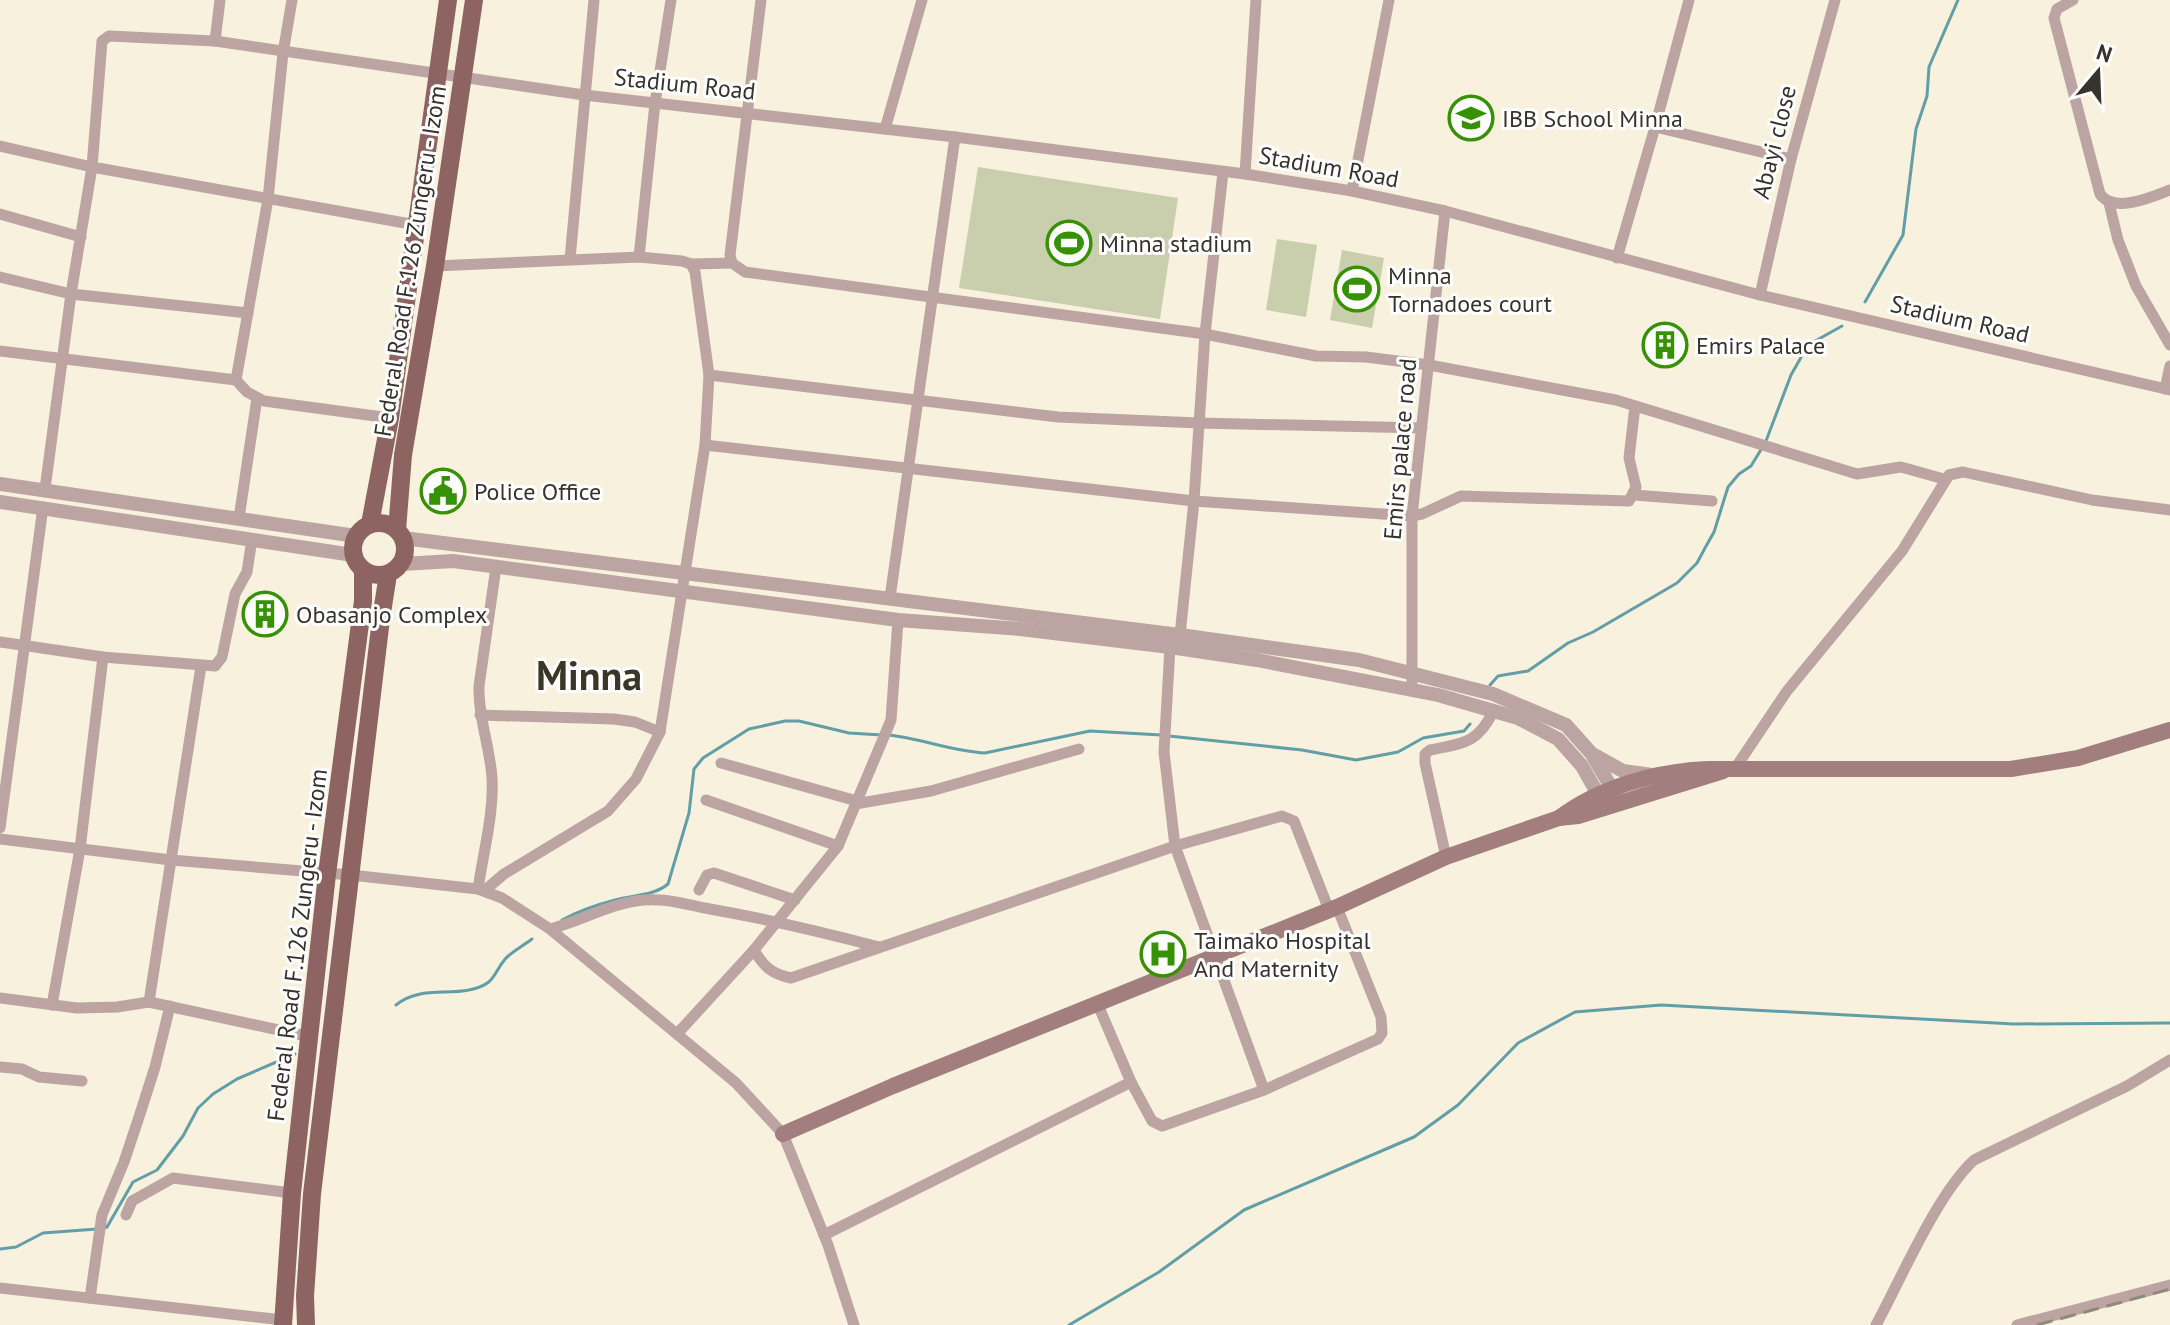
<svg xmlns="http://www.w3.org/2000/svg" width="2170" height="1325" viewBox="0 0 2170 1325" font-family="'PT Sans',sans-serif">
<rect width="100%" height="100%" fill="#f7f1dd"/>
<g fill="#c9cead">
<path d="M978,167L1178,198L1160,319L959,288Z"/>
<path d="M1277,239L1317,245L1306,317L1266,310Z"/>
<path d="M1342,250L1384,258L1372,328L1330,320Z"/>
</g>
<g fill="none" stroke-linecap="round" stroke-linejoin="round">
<g stroke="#629ea8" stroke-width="3">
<path d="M1865,302L1903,235L1916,129L1927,96L1929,67L1958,0"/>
<path d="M1766,441L1791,375L1808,345L1842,326"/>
<path d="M1490,685L1498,676L1528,671L1568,643L1593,632L1677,583L1697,563L1705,548L1714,532L1728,487L1739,474L1751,466L1762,448"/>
<path d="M889,735C922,739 953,751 985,753L1090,731L1161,735"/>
<path d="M1169,736L1302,750L1356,760L1398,752L1423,738L1464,731L1470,724"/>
<path d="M562,920C579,911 596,905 615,900C633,895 654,896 668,884L689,813L694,769L703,758L749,729L785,721H799L849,733L882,735"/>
<path d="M396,1005C418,987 444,995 469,990C497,984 492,974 506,958C513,951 524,945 532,939"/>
<path d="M104,1228L107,1227L133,1182L157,1170L183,1136L198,1108L213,1094L237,1079L295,1054"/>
<path d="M0,1249L16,1247L43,1233L97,1229"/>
<path d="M1069,1325L1159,1272L1244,1210L1414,1137L1458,1105L1518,1043L1575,1012L1661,1005L2014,1024L2170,1023"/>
</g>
<g stroke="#bca4a3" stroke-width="11">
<path d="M761,0L730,255L732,263L745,272L1205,334L1316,356L1366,357L1429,365L1616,400L1857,474L1901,467L1944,479"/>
<path d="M2073,0L2057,9L2054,18L2100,194C2114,214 2151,197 2170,190"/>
<path d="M215,41L220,0"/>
<path d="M1655,127L1791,159"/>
<path d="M885,129L922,0"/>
<path d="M0,146L92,167L416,225"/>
<path d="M1245,174L1256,0"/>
<path d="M1352,191L1389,0"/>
<path d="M2109,203L2118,240L2136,286L2170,345"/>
<path d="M0,214L81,237"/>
<path d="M639,257L655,103L671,0"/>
<path d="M1617,258L1655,127L1689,0"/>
<path d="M570,259L594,0"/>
<path d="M691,264L732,263"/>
<path d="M435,266L639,257L682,261L691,264L695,272L709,375L705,445L660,732L636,779L608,811L504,874L484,891"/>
<path d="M0,277L71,294L248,313"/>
<path d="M1760,295L1791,159L1835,0"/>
<path d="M0,351L236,380L247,392L264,401L390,418"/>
<path d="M709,375L1058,417L1199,423L1422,428"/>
<path d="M236,380L268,199L283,53L292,0"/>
<path d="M2165,389L2170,366"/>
<path d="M705,445L1194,501L1412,516L1422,514L1461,496L1629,501L1636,487L1629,458L1635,406"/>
<path d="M45,489L71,294L92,167L102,41L109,36L215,41L584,95L955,137L1245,174L1352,191L1445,211L1760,295L2170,390"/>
<path d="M1634,495L1712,501"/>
<path d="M239,518L257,398"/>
<path d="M890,598L955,137"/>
<path d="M1180,635L1194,501L1205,334L1223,172"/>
<path d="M0,642L103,657L215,666L222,657L235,594L247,572L252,539"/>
<path d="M1412,690V516L1445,211"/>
<path d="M480,715L614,719L635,722L660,732"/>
<path d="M721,763L857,801"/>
<path d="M1734,770L1787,691L1902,551L1949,475L1963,472L2092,500L2170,510"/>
<path d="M706,800L838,846"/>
<path d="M855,804L931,791L1079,749"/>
<path d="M0,828L43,507"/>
<path d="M0,839L171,860L351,875L478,889L502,898L550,929L736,1083L783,1134L828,1245L854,1325"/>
<path d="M1446,857L1425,763V754L1430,750C1463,743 1477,744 1493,712"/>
<path d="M478,889C483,853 494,815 492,778C490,747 478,717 479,686L496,567"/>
<path d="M699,890L707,875L714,873L795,900"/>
<path d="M550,929C582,921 610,903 644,900C669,898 686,905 710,909C767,919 822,932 879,947"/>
<path d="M754,950C764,967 772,974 791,978L1175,846L1282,816L1294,821L1329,910"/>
<path d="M0,998L77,1008L117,1007L149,1002L311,1037"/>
<path d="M149,1002L201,666"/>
<path d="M52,1005L80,849L103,657"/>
<path d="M677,1034L754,950L838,846L891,720L898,620"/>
<path d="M0,1067L22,1069L39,1077L82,1081"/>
<path d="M1131,1082L1152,1121L1162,1126L1264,1090L1175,846L1164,752L1170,647"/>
<path d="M1264,1090L1378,1039L1382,1033L1381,1017L1337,907"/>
<path d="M126,1215L132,1201L173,1178L292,1193"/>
<path d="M824,1235L1131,1082L1098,1005"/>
<path d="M0,1288L283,1320"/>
<path d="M90,1298L102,1215L124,1162L139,1117L155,1067L170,1006"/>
<path d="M1876,1325C1901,1279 1937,1194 1974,1160L2127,1086L2170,1060"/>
<path d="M2017,1325L2170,1285"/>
</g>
<g stroke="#bca4a3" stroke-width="14">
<path d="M0,484L356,536"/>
<path d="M0,502L353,555"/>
<path d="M403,538L1180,635L1359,660L1493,694L1566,725L1591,753L1617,797"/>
<path d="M402,564L453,561L898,620L1020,629L1170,647L1257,660L1438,695L1518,718L1558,739L1582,766L1604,805"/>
<path d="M1594,755L1623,771L1652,775"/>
</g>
<g stroke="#a27f7e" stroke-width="16">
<path d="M1559,818C1600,787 1657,771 1708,769H2011L2078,758L2170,730"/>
<path d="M783,1134L893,1086L1337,907L1446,857L1559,818L1578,816L1723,771"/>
</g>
<g stroke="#8e6463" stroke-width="18">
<circle cx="379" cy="549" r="26"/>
<path d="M370,524L390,418L448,0"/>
<path d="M397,530L403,455L435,266L474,0"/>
<path d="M283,1325L292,1193L327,874L363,601V571"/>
<path d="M306,1325L305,1296L312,1194L381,619L388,574"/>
</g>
<path stroke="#8e8a7d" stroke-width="3" stroke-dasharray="16 8" stroke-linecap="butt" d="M2037,1325L2170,1289"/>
</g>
<defs>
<g id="school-ring" transform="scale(2.3)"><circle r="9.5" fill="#fff" stroke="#369104" stroke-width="1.5"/><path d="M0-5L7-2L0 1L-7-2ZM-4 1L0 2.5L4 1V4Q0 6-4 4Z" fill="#369104"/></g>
<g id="stadium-ring" transform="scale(2.3)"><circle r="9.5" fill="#fff" stroke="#369104" stroke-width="1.5"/><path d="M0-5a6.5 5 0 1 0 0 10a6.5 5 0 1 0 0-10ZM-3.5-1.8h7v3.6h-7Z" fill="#369104"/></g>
<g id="building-ring" transform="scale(2.3)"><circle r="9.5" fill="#fff" stroke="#369104" stroke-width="1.5"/><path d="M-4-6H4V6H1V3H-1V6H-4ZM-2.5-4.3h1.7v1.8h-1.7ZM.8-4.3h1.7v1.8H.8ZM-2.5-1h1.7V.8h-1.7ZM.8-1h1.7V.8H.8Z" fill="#369104"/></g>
<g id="civic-ring" transform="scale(2.3)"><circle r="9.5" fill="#fff" stroke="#369104" stroke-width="1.5"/><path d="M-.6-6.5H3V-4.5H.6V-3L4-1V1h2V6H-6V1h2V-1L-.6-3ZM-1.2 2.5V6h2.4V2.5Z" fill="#369104"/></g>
<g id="hospital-ring" transform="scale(2.3)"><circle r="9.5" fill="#fff" stroke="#369104" stroke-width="1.5"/><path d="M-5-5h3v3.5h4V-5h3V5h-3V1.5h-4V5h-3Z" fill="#369104"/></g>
</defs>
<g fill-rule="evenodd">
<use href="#school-ring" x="1471" y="118"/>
<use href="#stadium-ring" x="1069" y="243"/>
<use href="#stadium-ring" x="1357" y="289"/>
<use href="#building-ring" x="1665" y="345"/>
<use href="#civic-ring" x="443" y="491"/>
<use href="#building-ring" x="265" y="614"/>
<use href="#hospital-ring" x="1163" y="954"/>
</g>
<g text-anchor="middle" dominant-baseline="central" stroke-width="6" stroke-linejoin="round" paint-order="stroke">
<g font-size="24" fill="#36332c" stroke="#fff">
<text transform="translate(685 84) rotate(6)">Stadium Road</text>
<text transform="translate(1774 142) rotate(-76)">Abayi close</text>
<text transform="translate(1329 167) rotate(10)">Stadium Road</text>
<text transform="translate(410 261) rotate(-81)">Federal Road F.126 Zungeru - Izom</text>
<text transform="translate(1960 319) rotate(13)">Stadium Road</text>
<text transform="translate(1400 449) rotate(-85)">Emirs palace road</text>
<text transform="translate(297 945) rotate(-83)">Federal Road F.126 Zungeru - Izom</text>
</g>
<g font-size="24" fill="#36332c" stroke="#fff" text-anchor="start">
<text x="1502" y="118">IBB School Minna</text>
<text x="1100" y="243">Minna stadium</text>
<text x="1388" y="275">Minna<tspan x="1388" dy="28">Tornadoes court</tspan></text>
<text x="1696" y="345">Emirs Palace</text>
<text x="474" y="491">Police Office</text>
<text x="296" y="614">Obasanjo Complex</text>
<text x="1194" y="940">Taimako Hospital<tspan x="1194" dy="28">And Maternity</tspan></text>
</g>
<g font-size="40" font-weight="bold" fill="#3b3626" stroke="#fff">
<text x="589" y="675">Minna</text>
</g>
</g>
<g transform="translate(2098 72) rotate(19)" stroke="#ffffff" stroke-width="6" paint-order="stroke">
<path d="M0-6L14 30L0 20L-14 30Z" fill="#36332c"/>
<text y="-12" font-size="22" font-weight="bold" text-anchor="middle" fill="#36332c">N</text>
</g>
</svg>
